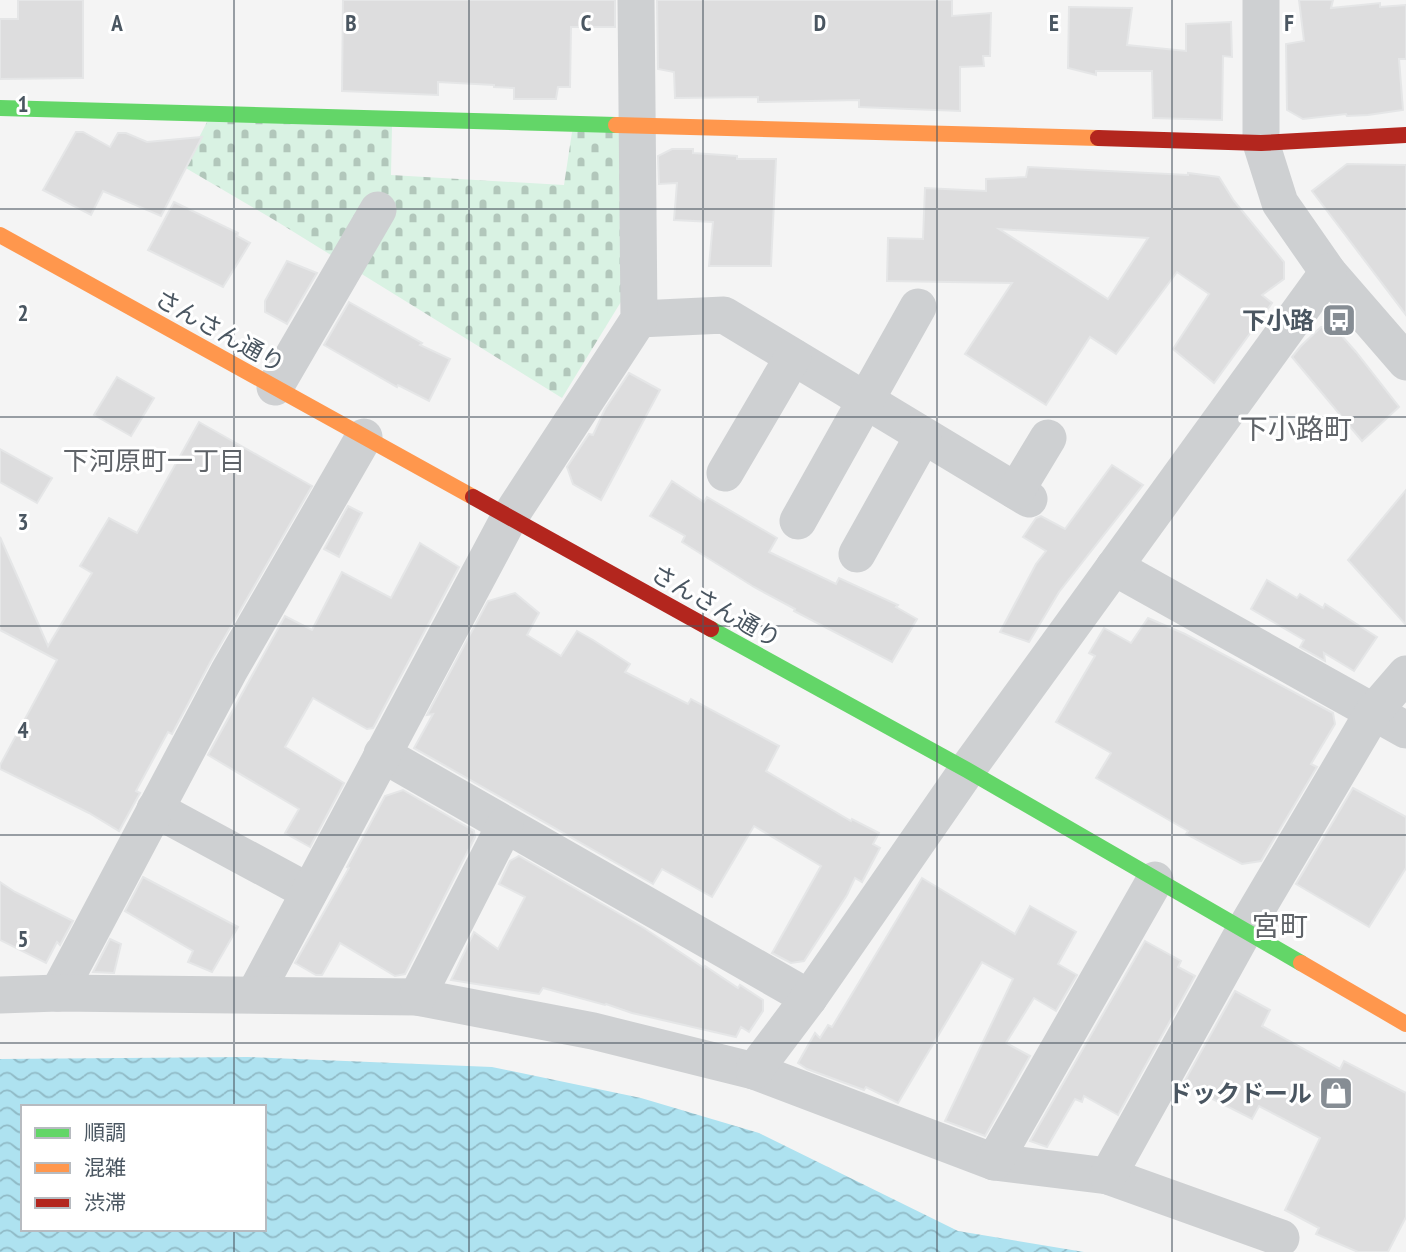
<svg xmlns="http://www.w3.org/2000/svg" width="1406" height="1252" viewBox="0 0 1406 1252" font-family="'PT Sans Narrow','Noto Sans JP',sans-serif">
<defs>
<pattern id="cemetery-stones" width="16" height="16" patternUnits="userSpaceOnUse" patternTransform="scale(1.75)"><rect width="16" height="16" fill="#d9f2e3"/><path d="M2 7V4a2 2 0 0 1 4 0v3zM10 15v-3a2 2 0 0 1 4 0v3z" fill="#b2c7bb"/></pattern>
<pattern id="water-waves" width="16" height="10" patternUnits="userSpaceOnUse" patternTransform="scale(1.75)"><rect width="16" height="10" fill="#aee2f0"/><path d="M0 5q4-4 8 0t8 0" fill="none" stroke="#90bac6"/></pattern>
</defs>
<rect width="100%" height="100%" fill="#f4f4f4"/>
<path fill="url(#cemetery-stones)" d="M211,114L392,126L391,175L564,185L572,132L631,130L627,292L562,398L276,221L184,167Z"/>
<path fill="url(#water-waves)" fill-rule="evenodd" d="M247,1057L492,1067L641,1098L759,1133L958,1231L1084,1252H0V1059ZM23,1107H264V1229H23Z"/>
<g fill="#ddddde" stroke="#e5e6e7" stroke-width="2" fill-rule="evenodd">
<path d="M18,0H83V78L0,79V19H18Z"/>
<path d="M343,0H615V27H571L570,87H558L556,99H514V88L494,87V85L438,82V95L342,91Z"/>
<path d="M657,0H952V16L991,13L990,56H983L984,66L960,67V111L859,107V100L758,102V97L675,98L674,72L658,69Z"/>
<path d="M1299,0H1333L1331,8L1380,3V7L1406,5V59H1399L1403,110L1368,115L1347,116L1346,114L1303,119L1287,110L1286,44L1304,41Z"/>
<path d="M1069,7L1132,8L1127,45L1186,51V24L1231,22L1232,57L1223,56L1222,120L1153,118L1152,71H1096V75L1068,68Z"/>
<path d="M76,132H83L110,147L118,133H126L147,142L202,137L161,216L103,191L91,215L43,190Z"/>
<path d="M672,149H693V153L737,156V159H776L771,266H709L713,222L674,220L677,183L659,184L658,156Z"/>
<path d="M1347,164L1406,165V315L1312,191Z"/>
<path d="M1028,167L1188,175V173L1219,177L1234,201L1284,262V279L1262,295L1272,303L1214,383L1173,349L1209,294L1177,272L1116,354L1090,337L1046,405L965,354L1012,283L887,281L888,238L923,239L925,188L986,191V179L1026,177ZM999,229L1148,238L1108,299Z"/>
<path d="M174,202L238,233L237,236L250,243L223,287L148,250Z"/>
<path d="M287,261L317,273L287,324L265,312V301Z"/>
<path d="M349,302L422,343L420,345L450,359L429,401L398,385L397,387L324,345Z"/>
<path d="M1321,327H1334L1356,352L1399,407L1362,441L1292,357L1301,346Z"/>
<path d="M629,373L660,390L601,500L573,484L567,467L589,434L593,435L605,409Z"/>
<path d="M117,377L154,398L131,436L94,415Z"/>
<path d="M199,422L312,486L211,661L172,734L168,732L136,791L140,793L119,831L89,813L0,769V765L57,660L0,630V537L48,646L92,573L80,566L109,518L137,533Z"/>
<path d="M0,449L52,478L37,503L0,482Z"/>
<path d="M1112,465L1143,485L1059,592L1029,642L1000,632L1036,564L1046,551L1023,537L1036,518L1041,516L1065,529Z"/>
<path d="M672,481L704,502L707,497L777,538L769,552L836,584L839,578L898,605L896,607L917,619L892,662L794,611L795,609L754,587L682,542L685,536L650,516Z"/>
<path d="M1406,490V625L1348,560Z"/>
<path d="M348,506L362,513L339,557L324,549Z"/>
<path d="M420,543L459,567L373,728L367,729L313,698L285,747L344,783L310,847L285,833L299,809L208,755L285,616L312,630L342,572L391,598Z"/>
<path d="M1267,580L1297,598L1300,594L1323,608L1325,604L1377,637L1354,671L1324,653L1325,661L1300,647L1304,640L1251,609Z"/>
<path d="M515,593L539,613L527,635L561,656L577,631L593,640L630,664L625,672L688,704L691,699L779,746L766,771L851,821L852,819L879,833L873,844L880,848L862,882L855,878L847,895L804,961L791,963L772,953L821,866L754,826L712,897L662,869L653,884L414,748L433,714L427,715L488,601Z"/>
<path d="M1148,618L1185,634L1333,713L1335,724L1311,764L1317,767L1261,861L1242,864L1186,834L1188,831L1096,778L1111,753L1056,722L1095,656L1089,653L1104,628L1131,643Z"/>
<path d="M1353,788L1406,817V868L1369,927L1296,884Z"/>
<path d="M403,790L474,831L475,837L405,974L395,976L340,943L322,975H316L295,963L349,868L347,867L385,796Z"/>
<path d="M519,856L644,928L704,968L705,966L738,988L740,985L763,1000V1011L749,1032L741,1027L736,1037L632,1013L606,1004L605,1005L543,988L539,994L451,980L474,932L498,949L525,897L499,884L510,861Z"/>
<path d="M143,877L238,927L212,972L188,962L193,951L125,911Z"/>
<path d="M922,878L1015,934L1030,906L1076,932L1058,964L1077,975L1056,1011L1034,998L1006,1043L1030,1056L985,1136L945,1121L1013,979L982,962L898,1103L866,1087L864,1090L807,1069L798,1063L815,1033L820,1038L828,1025L832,1027Z"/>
<path d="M0,882L15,892L73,921L60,945L57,942L46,963L0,940Z"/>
<path d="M110,939L121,944L114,973L93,972Z"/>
<path d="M1145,941L1181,961L1178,967L1195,976L1118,1115L1084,1096L1082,1102L1075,1099L1047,1147L1030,1141Z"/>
<path d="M1235,991L1270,1010L1262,1026L1340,1069L1344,1061L1406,1093V1217L1388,1252H1358L1316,1234L1319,1228L1285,1210L1320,1138L1259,1106L1252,1119L1183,1084Z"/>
</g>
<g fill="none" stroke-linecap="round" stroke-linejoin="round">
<g stroke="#ced0d2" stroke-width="37">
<path d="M1261,0V143L1280,203L1328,272L1406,362"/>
<path d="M639,319L724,315L1029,499"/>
<path d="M275,387L378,210"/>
<path d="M725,473L793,357"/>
<path d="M1016,491L1048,438"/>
<path d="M798,521L918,307"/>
<path d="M857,554L923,436"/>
<path d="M1114,567L1406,730"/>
<path d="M382,754L809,998"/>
<path d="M155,809L309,892"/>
<path d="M58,993L229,671L364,437"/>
<path d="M255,994L509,518L639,319L636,0"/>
<path d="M0,995L58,993L417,997L593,1031L754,1071L994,1162L1108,1176L1281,1238"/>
<path d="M417,997L505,825"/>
<path d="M754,1071L809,998L967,770L1328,272"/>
<path d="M994,1162L1155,880"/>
<path d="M1108,1176L1244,931L1374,711L1406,674"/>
</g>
<g stroke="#63d668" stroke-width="16">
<path d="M0,108L616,125"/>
<path d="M711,629L967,770L1301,963"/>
</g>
<g stroke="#ff974d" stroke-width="16">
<path d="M616,125L1098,138"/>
<path d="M0,235L473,497"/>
<path d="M1301,963L1406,1024"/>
</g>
<g stroke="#b3261e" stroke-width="16">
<path d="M1098,138L1261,143L1406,135"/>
<path d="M473,497L711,629"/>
</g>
</g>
<path fill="none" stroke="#4a5661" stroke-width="2" stroke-opacity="0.55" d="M234,0V1107M469,0V1252M703,0V1252M937,0V1252M1172,0V1252M0,209H1406M0,417H1406M0,626H1406M0,835H1406M0,1043H1406M234,1229V1252"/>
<defs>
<g id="bus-square" transform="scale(1.75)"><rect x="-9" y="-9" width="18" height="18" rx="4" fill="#868d94" stroke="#fff"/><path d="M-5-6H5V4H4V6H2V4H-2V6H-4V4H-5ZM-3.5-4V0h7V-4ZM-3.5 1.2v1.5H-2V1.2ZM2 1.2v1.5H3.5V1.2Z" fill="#fff"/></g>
<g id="shop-square" transform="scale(1.75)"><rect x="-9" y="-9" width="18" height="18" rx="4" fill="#868d94" stroke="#fff"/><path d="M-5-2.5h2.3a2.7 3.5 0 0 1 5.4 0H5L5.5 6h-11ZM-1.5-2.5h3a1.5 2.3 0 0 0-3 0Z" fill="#fff"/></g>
</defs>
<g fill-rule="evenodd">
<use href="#bus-square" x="1339" y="320"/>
<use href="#shop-square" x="1336" y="1093"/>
</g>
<g text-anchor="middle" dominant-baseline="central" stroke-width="6" stroke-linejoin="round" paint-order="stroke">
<g font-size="24" font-weight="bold" fill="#4a5661" stroke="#fff" text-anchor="end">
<text x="1314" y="320">下小路</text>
<text x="1312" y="1093">ドックドール</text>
</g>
<g font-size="24" fill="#4a5661" stroke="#fff">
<text transform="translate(220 331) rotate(29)">さんさん通り</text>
<text transform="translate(716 606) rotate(29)">さんさん通り</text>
</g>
<g font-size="26" fill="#5f6368" stroke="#fff">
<text x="154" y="460">下河原町一丁目</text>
</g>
<g font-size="28" fill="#5f6368" stroke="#fff">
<text x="1296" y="428">下小路町</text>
<text x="1280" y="925">宮町</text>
</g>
</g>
<g font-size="23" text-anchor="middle" font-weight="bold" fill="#4a5661" stroke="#fff" stroke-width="6" stroke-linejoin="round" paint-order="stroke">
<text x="117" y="31">A</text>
<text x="351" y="31">B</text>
<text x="586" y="31">C</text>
<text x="820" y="31">D</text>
<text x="1054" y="31">E</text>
<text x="1289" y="31">F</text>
<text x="23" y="112">1</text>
<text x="23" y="321">2</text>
<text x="23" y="530">3</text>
<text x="23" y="738">4</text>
<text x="23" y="947">5</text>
</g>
<rect x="21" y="1105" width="245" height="126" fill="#ffffff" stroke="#b7bbc0" stroke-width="2"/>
<rect x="35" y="1128" width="35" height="10" fill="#63d668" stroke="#b7bbc0" stroke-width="2"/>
<text x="84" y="1140" font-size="21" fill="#4a5661">順調</text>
<rect x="35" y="1163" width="35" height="10" fill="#ff974d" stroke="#b7bbc0" stroke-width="2"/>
<text x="84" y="1175" font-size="21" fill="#4a5661">混雑</text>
<rect x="35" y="1198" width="35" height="10" fill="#b3261e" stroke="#b7bbc0" stroke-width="2"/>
<text x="84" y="1210" font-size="21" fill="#4a5661">渋滞</text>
</svg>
